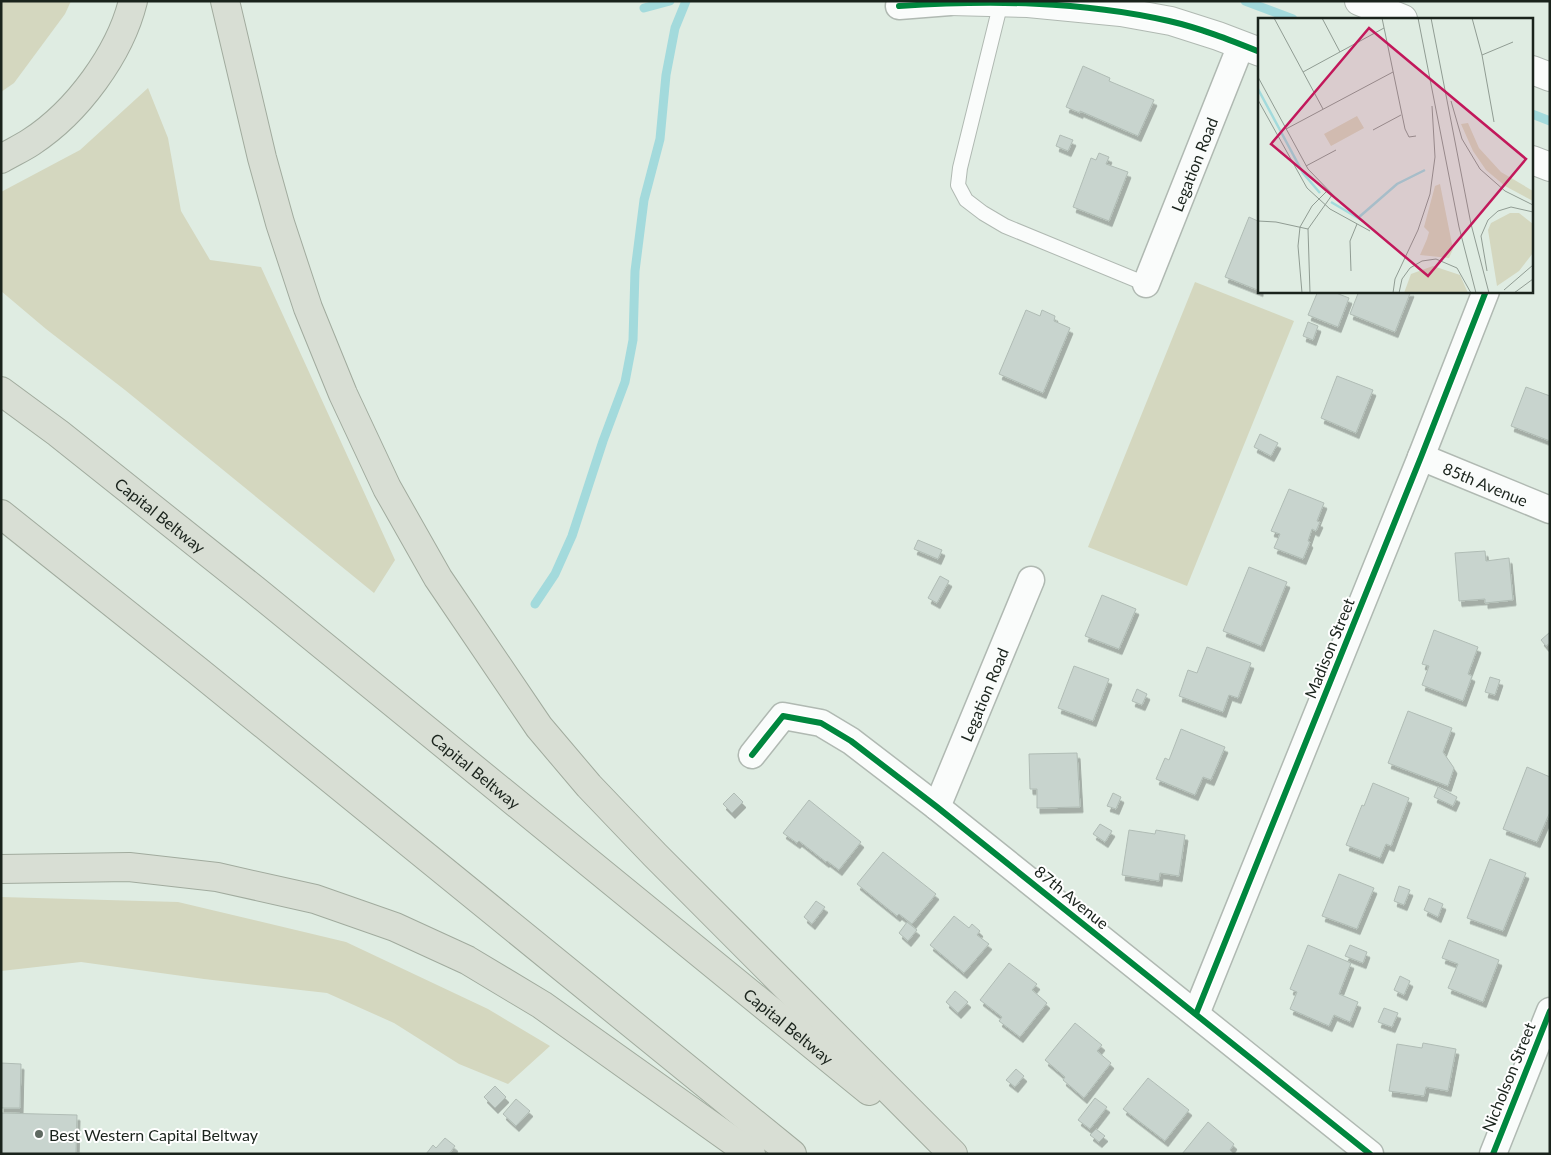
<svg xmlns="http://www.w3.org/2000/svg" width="1551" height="1155" viewBox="0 0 1551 1155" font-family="Lato,sans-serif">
<defs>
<filter id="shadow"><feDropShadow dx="3" dy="5.5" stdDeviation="0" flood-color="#0004"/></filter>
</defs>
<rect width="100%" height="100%" fill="#dfece2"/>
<g fill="#d4d7bf">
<path d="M1,1H71L65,14L14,83L1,92Z"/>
<path d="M148,88L168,138L181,211L210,260L261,267L395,560L374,593L125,390L46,329L1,291V192L80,150Z"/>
<path d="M1195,282L1294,321L1187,586L1088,547Z"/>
<path d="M1,897L178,902L346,942L488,1009L550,1046L508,1084L459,1064L394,1023L327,993L204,979L81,962L1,971Z"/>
</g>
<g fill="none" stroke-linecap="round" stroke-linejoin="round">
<g stroke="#a3dadc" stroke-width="9">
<path d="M1245,1L1293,19"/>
<path d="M644,8L670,1"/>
<path d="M1532,114L1550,121"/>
<path d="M535,604L555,574L572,536L603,441L625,382L633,340L635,271L644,200L660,139L666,75L675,28L686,1"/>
</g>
</g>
<g fill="#c8d4ce" stroke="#b0bcb5" filter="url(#shadow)">
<path d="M1083,66L1110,78L1109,81L1154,100L1138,136L1080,111V113L1066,107Z"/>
<path d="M1060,135L1073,140L1068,151L1056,146Z"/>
<path d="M1099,153L1109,157L1106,164L1128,172L1109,221L1073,207L1091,158L1096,160Z"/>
<path d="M1249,217L1260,222V291L1225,277Z"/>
<path d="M1318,291H1331L1349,298L1338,327L1308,315Z"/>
<path d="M1359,291H1411L1395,332L1350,314Z"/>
<path d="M1026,310L1040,316L1042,310L1055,316L1054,321L1070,328L1043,393L999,374Z"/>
<path d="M1308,322L1318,326L1313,340L1303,336Z"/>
<path d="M1337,376L1373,390L1356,433L1321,418Z"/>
<path d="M1526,387L1550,396V441L1511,426Z"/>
<path d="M1260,434L1278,443L1271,456L1254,447Z"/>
<path d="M1289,489L1324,503L1317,521L1320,522L1316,531L1312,529L1308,541L1310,542L1303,559L1274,548L1280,534L1271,531Z"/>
<path d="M918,540L942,550L938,559L914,549Z"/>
<path d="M1485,551L1486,561L1509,558L1513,600L1485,603V599L1459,601L1455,553Z"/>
<path d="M1249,567L1287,582L1261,646L1223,631Z"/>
<path d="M940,576L949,581L937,603L928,598Z"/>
<path d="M1102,595L1136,609L1119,649L1085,636Z"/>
<path d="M1434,630L1478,647L1468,674L1472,676L1463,701L1422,685L1429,666L1422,664Z"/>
<path d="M1550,632V643L1546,646L1541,640Z"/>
<path d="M1207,647L1251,663L1238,698L1229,695L1223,712L1179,696L1188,670L1197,673Z"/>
<path d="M1074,666L1109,679L1093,721L1058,708Z"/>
<path d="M1490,677L1500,680L1495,695L1485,692Z"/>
<path d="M1137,689L1147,694L1142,705L1132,701Z"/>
<path d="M1408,711L1452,728L1443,752L1454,768L1448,786L1388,763Z"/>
<path d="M1181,729L1225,747L1211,780L1203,777L1195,795L1156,779L1165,758L1169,760Z"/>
<path d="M1077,753L1080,807L1037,808V789H1030L1029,754Z"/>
<path d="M1527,767L1550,777V812L1537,842L1503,829Z"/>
<path d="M1373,783L1409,798L1391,846L1386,844L1380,858L1346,845L1362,805L1364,806Z"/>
<path d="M1438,787L1457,797L1453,806L1434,797Z"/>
<path d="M734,793L743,802L732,813L723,804Z"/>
<path d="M1113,793L1121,797L1116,809L1107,806Z"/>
<path d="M809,800L861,842L839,870L827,861L826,862L799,841L797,843L783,833Z"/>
<path d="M1100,824L1112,831L1105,842L1093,834Z"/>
<path d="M1129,830L1155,834L1156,830L1185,835L1179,876L1160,873L1159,881L1122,875Z"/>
<path d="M883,852L936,894L912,924L899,914L897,916L857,884Z"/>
<path d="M1490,859L1526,873L1503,931L1467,918Z"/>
<path d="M1339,874L1374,888L1357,929L1322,916Z"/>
<path d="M1399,886L1410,890L1404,905L1394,901Z"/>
<path d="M1429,898L1443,904L1438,917L1424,910Z"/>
<path d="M816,901L825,907L812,924L804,917Z"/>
<path d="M954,916L969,928L972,924L980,931L977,935L989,944L964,973L930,945Z"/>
<path d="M907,922L917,930L908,941L899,933Z"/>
<path d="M1449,940L1499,960L1483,1002L1448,988L1458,964L1442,958Z"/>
<path d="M1308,945L1351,963L1339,994L1358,1002L1350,1022L1334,1015L1329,1026L1290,1009L1297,992L1290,989Z"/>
<path d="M1350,945L1367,952L1363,963L1345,956Z"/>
<path d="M1009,963L1037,984L1032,990L1047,1003L1020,1037L999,1021L1002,1017L980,1000Z"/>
<path d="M1400,976L1410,981L1404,995L1394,990Z"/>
<path d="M955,991L968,1002L958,1013L946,1002Z"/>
<path d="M1384,1008L1398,1013L1392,1027L1378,1022Z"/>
<path d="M1075,1023L1102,1045L1097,1051L1111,1063L1084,1098L1063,1080L1065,1077L1045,1060Z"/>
<path d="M1423,1043L1456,1049L1448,1091L1426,1087L1424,1096L1389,1091L1397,1044L1422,1048Z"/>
<path d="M1,1063L21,1064L20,1108H1Z"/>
<path d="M1016,1069L1024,1076L1015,1087L1006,1080Z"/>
<path d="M1148,1078L1189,1110L1165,1141L1123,1109Z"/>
<path d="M495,1086L506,1097L495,1108L484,1097Z"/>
<path d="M1095,1098L1107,1107L1090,1129L1078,1120Z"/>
<path d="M516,1099L530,1111L516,1126L503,1114Z"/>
<path d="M1,1113L77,1115L76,1153L89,1154H1Z"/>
<path d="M1208,1122L1234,1144L1230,1150L1234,1154H1182Z"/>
<path d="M1096,1129L1105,1136L1099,1142L1090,1135Z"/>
<path d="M445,1138L455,1146L449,1154H426L433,1145L436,1148Z"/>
</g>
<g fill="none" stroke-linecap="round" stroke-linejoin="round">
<g stroke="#b0b9b2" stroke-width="16">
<path id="lane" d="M1001,2L960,168L958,185L966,200L983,213L1005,226L1146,284"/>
</g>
<g stroke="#b0b9b2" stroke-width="29">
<g id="street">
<path d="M899,6L950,2"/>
<path id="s1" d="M1146,284L1241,45"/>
<path id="s2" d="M1421,457L1550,510"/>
<path d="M752,755L783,716L821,723L851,741L937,807L1370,1154"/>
<path id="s3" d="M937,807L1031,580"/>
<path d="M1196,1014L1421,457L1486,291"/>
<path d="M1493,1154L1550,1011"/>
</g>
</g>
<g stroke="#b0b9b2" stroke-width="30">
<g id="secondary">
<path d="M950,1L1028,3L1121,12L1171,21L1218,36L1260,52"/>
<path d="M1359,1L1403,19"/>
<path d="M1532,70L1550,77"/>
<path d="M1532,160L1550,167"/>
</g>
</g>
<g stroke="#a1ab9e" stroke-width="30">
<g id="highway">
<path d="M225,1L262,158L280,223L308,308L343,394L387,488L438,578L539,727L589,786L655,855L953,1154"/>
<path d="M1,159C11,153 22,148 31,142C77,112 120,54 133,1"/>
<path id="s4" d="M1,391L58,433L255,590L869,1091"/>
<path d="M1,514L198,671L792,1154"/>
<path d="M1,869L129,867L217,877L315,899L395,927L467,960L542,1005L751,1154"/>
</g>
</g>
<use href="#lane" stroke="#fafcfb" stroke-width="14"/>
<use href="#street" stroke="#fafcfb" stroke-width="26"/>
<use href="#secondary" stroke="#fafcfb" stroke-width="28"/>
<use href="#highway" stroke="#d8ded4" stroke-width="28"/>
<g stroke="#fff" stroke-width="9">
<g id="cycleway">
<path d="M899,6C990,0 1081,1 1169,21C1200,28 1230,40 1260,52"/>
<path d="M752,755L783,716L821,723L851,741L937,807L1370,1154"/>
<path d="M1196,1014L1421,457L1486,291"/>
<path d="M1493,1154L1550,1011"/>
</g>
</g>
<use href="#cycleway" stroke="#00873e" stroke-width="6"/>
</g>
<circle fill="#5f6961" stroke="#fff" stroke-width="2" cx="39" cy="1134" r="5"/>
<g text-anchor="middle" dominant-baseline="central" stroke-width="4" stroke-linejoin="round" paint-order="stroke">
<g font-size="16" fill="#1a231c" stroke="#fff">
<text stroke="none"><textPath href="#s1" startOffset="129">Legation Road</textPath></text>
<text stroke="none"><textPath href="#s2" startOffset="70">85th Avenue</textPath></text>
<text stroke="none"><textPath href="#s4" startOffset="202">Capital Beltway</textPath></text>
<text transform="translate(1329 648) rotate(-68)">Madison Street</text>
<text stroke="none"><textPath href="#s3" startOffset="122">Legation Road</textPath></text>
<text stroke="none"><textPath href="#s4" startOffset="608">Capital Beltway</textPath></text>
<text transform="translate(1072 897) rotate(39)">87th Avenue</text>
<text stroke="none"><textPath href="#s4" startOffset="1012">Capital Beltway</textPath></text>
<text transform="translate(1508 1077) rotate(-68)">Nicholson Street</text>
</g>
<g font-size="16" fill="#1a231c" stroke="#fff" text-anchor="start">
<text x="49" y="1134">Best Western Capital Beltway</text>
</g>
</g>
<g transform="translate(1258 18)">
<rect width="275" height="275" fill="#dfece2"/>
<path d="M99,98L106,110L73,128L66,116ZM210,105L221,130L243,154L275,173V183L247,168L228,152L215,133L203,106ZM182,166L195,231L191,240L162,237L169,221L171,214L166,209L177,168ZM252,195H261L275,206V235L261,253L239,268L230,212L233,205ZM175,248L202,257L210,275H146L153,256Z" fill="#d4d7bf"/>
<path fill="none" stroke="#a3dadc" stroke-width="2.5" d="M0,71L45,155L62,175M73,184L105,203M100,200L139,166L167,152"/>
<path fill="none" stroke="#909c93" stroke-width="1" d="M16,0L65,91M64,0L82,34M124,0L147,111L151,119L158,118M160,0L201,209L218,275M173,0L213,206L231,275M214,0L224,37L236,104M224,37L255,24M45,54L126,10M0,59L50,151L79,181M0,82L49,170L72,191L112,213M193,83L204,121L222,151L247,173L275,187M28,111L135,54M115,112L143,97M48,148L78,132M0,203L18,204L50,211M93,253L92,223L99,206M229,253L223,218L230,202L240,193L253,189L275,194M246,272L275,247M44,275L40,228L42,209L54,188L69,173M52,275L50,211L74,177M135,275L137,261L160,212L172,176L177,139L174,88M141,275L144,261L152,250L164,243L178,241L199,250L213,275M256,275L275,261"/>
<path fill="#c2185b" fill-opacity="0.15" stroke="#c2185b" stroke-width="2.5" d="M111,10L268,141L170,258L13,126Z"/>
<rect width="275" height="275" fill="none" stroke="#1a231c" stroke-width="2.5"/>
</g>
<rect width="1551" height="1155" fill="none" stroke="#1a231c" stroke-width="5"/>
</svg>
